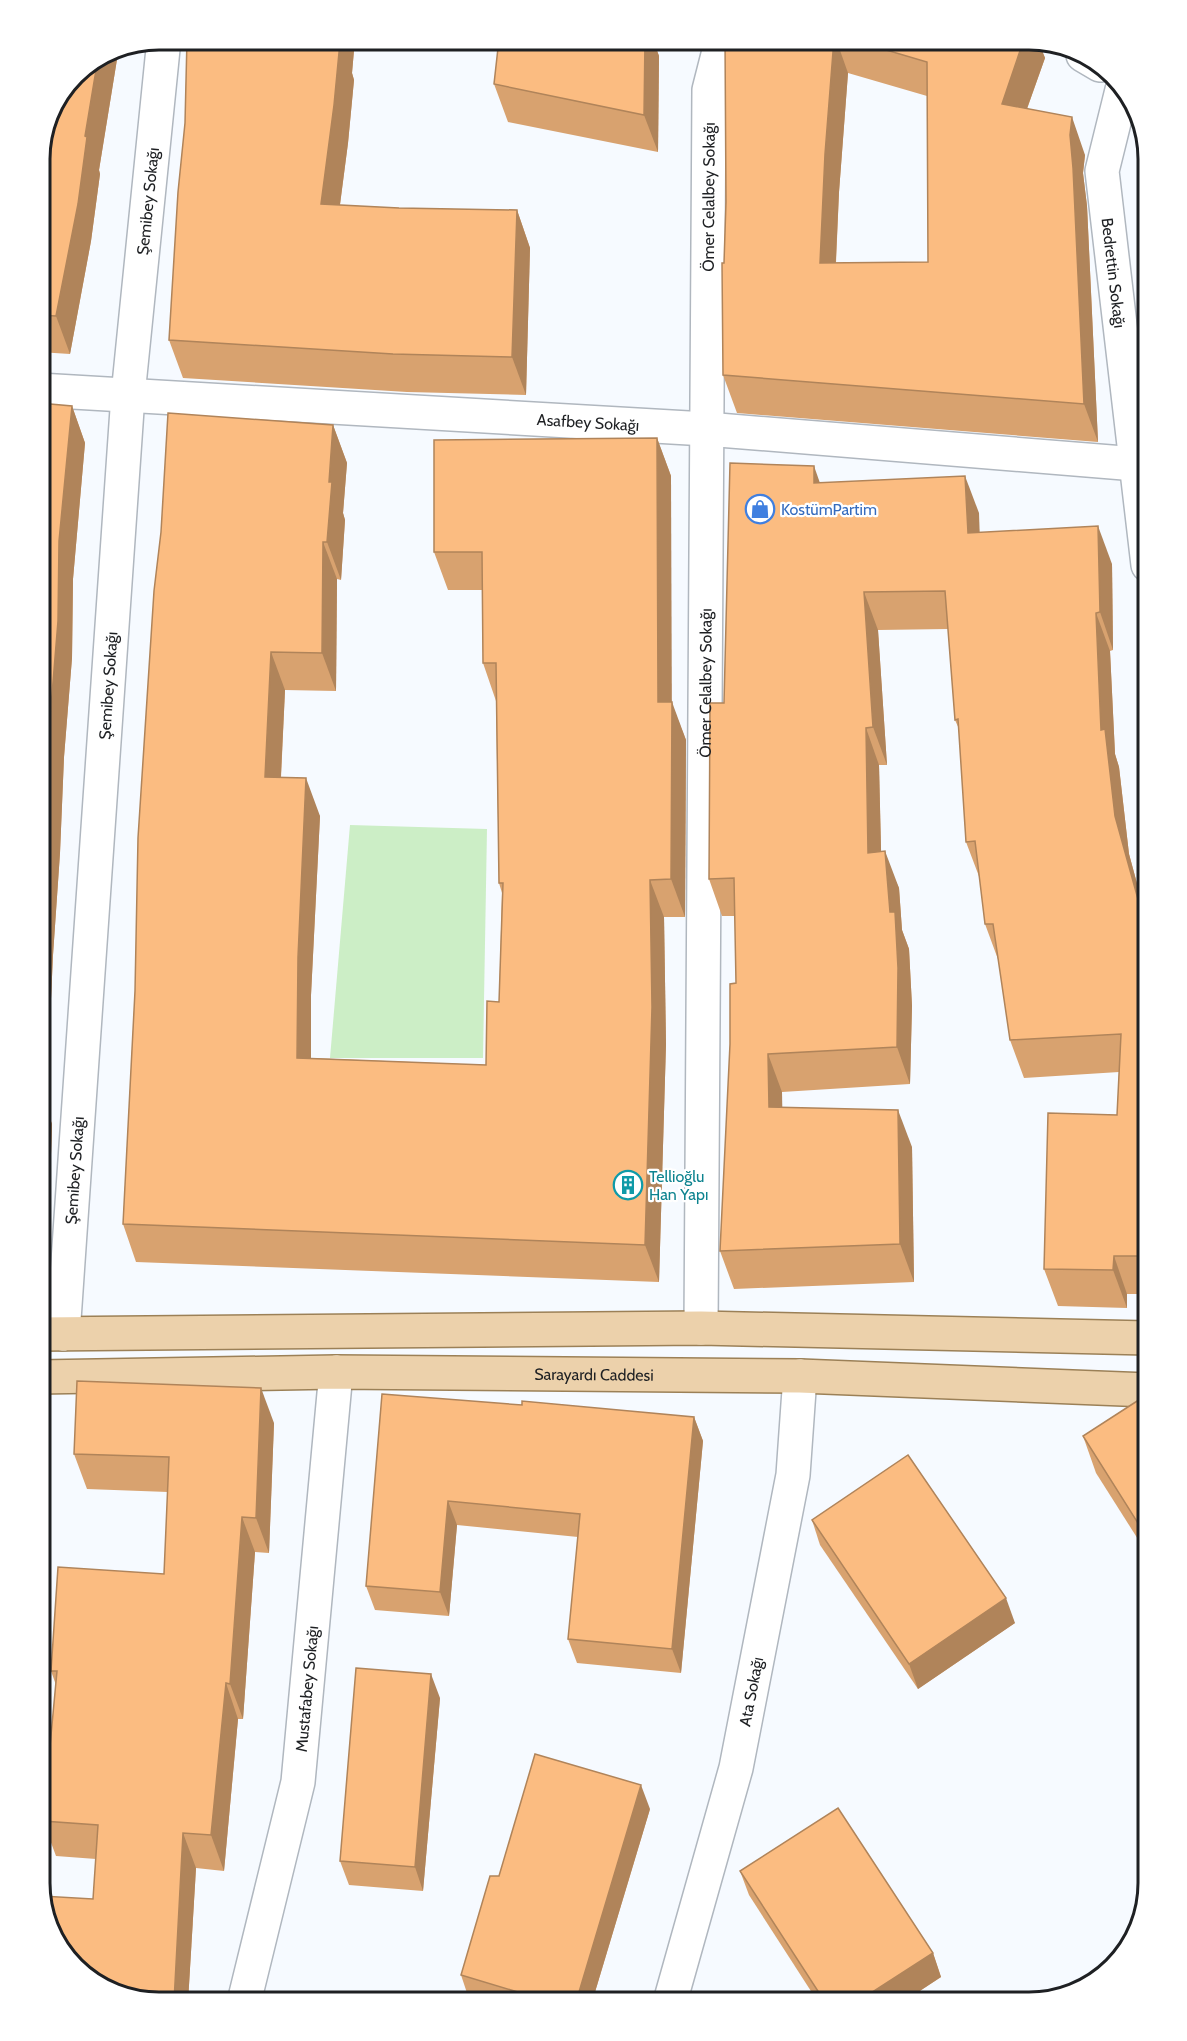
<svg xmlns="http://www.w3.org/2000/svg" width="1187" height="2041" viewBox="0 0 1187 2041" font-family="Cabin,sans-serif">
<rect width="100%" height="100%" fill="#f6faff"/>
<path fill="#cceec6" d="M350,825L487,829L483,1058H330Z"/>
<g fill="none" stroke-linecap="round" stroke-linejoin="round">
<g stroke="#b0b7bf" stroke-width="36">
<g id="street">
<path d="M1083,55L1100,65"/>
<path id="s1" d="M1122,90L1102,171L1148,565"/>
<path id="s2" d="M39,390L706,429L1136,464"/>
<path id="s3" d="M701,1328L709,90L722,39"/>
<path id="s4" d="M63,1334L128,395L164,39"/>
<path id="s5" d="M244,2002L298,1782L336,1372"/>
<path id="s6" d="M670,2002L736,1768L793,1475L800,1376"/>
</g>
</g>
<g stroke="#9b8057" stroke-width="36">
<g id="primary">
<path d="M39,1334L701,1328L1148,1338"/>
<path id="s7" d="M39,1377L336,1372L800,1376L1148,1390"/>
</g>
</g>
<use href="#street" stroke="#fff" stroke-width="33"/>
<use href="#primary" stroke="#ecd1ab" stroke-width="33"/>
</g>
<g fill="#d8a26f" fill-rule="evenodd">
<path d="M187,39H355L352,73L354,80L348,143L340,205L399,208L517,210L530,248L526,395L407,392L183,378L169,340L185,123Z"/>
<path d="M499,39H659V49L655,46L659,56L658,152L508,122L494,84Z"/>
<path d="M725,39H1037L1045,58L1027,109L1085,155L1083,173L1087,206L1098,442L737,413L723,375L724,263L726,202ZM848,73L927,96L928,262L836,263L839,192Z"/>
<path d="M119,47L99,170L100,174L91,241L70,354L39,352V151L113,48Z"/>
<path d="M39,403L72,406L85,443L73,579L72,658L64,757L60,853L53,955L46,1108L52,1124L47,1275H39Z"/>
<path d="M333,425L347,463L343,513L345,520L341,580L337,579L336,691L285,690L281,778L320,816L311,995V1058L486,1065L499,1002L502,893L499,883L496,701L483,663L482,590H448L434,552L657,438L671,476V702L686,740L685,917H664L666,1044L659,1282L136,1262L123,1224L135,991Z"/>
<path d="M820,483L979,513V532L1112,564L1113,650L1110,651L1115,754L1119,767L1129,854L1148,924V1294H1127V1308L1058,1306L1044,1269L1117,1115L1119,1072L1024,1078L1010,1040L999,962L985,924L980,879L966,842L959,729L955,720L948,629L878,630L887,765H879L881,851L899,888L902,930L909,949L912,1006L910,1084L782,1092V1107L912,1147L914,1282L734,1289L720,1251L736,983L735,916H722L709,879L724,703Z"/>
<path d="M1148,1394V1555L1096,1473L1083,1436Z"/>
<path d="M522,1405L694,1417L703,1441L681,1673L577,1663L568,1639L578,1537L457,1525L449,1616L375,1610L366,1586Z"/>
<path d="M274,1423L269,1553L255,1552L243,1719H238L224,1871L196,1868L188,2002H151L93,1899L96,1859L56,1856L43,1821L56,1685L51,1671L164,1574L168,1492L87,1489L74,1454Z"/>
<path d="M812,1520L1015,1623L918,1689L820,1545Z"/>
<path d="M440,1698L423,1891L349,1885L340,1861Z"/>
<path d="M650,1809L592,2002H478L469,1999L461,1975Z"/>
<path d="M1148,1820V1851L1138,1825Z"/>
<path d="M740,1871L933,1953L941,1977L903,2002H818L749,1895Z"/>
</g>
<g fill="#b0845a">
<path d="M337,39H355L352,73L354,80L348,143L335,242L321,204Z"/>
<path d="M645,39H653L659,56L658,152L644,115Z"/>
<path d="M656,39H659V49Z"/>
<path d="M834,39H836L848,73L839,192L834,301L820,263L825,154Z"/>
<path d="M1024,39L1038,40L1045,58L1015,142L1002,104Z"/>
<path d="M119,47L99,170L100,174L91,241L70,354L56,316L85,136L98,58L113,48Z"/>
<path d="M1072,117L1085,155L1083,173L1087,206L1098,442L1084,404L1070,135Z"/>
<path d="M517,210L530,248L526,395L512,357Z"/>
<path d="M72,406L85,443L73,579L72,658L64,757L60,853L53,955L46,1108L52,1124L47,1275L39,1252V920L59,541Z"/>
<path d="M333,425L347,463L343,513L345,520L341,580L327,542L329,482Z"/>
<path d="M657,438L671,476L672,740L658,702Z"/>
<path d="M814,466L827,503L814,483Z"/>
<path d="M965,476L979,513L981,570L968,533Z"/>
<path d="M1098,526L1112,564L1113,650L1100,612Z"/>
<path d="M323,542L337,579L336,691L322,653Z"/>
<path d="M864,592L878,630L887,765L873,727Z"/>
<path d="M1096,613L1110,651L1115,754L1119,767L1129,854L1148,924V929L1141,910L1115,816L1101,730Z"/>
<path d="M271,652L285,690L279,815L265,777Z"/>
<path d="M672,702L686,740L685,917L671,879Z"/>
<path d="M866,728L879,765L882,890L868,853Z"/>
<path d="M306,778L320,816L311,995V1095L297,1058L298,957Z"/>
<path d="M885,851L899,888L902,930L909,949L912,1006L910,1084L897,1047L890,912Z"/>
<path d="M650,880L664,917L666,1044L659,1282L645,1245Z"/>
<path d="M1139,910L1148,935V946Z"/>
<path d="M768,1054L782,1092L783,1144L769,1107Z"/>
<path d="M898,1110L912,1147L914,1282L900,1244Z"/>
<path d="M1114,1256L1127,1294V1308L1113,1270Z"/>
<path d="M261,1388L274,1423L269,1553L256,1518Z"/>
<path d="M694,1417L703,1441L681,1673L672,1649Z"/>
<path d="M448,1501L457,1525L449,1616L440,1592Z"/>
<path d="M242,1517L255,1552L243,1719L230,1684Z"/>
<path d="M1006,1598L1015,1623L918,1689L909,1664Z"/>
<path d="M431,1674L440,1698L423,1891L415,1867Z"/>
<path d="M226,1683L238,1719L224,1871L211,1835Z"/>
<path d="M641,1785L650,1809L592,2002H576Z"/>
<path d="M183,1833L196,1868L188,2002H174Z"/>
<path d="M933,1953L941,1977L903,2002H857Z"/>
</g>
<g fill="#fbbc81" stroke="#b0845a" stroke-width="1.5">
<path d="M187,39H337V42H340L334,105L321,204L399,208L517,210L512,357L393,354L169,340L178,192L185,123Z"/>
<path d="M499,39H645L644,115L494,84Z"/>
<path d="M725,39H834L825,154L820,263L928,262L927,62L849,39H1024L1002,104L1072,117L1070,135L1073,168L1084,404L723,375L722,263H724L726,202Z"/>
<path d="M98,58L85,136L87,137L78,204L56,316L39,315V151L48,112L74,74Z"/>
<path d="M39,403L72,406L59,541L58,621L50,719L46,816L39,920Z"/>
<path d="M168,413L333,425L329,482H332L327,542H323L322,653L271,652L265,777L306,778L298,957L297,1058L486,1065L487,1001L499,1002L503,883H499L496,663H483L482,552H434V440L657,438L658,702H672L671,879L650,880L652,1007L645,1245L123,1224L135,991L138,838L154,591L161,532Z"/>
<path d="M730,463L814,466V483L965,476L968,533L1098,526L1100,612L1096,613L1101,730L1105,729L1115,816L1141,910H1139L1148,946V1256H1114L1113,1270L1044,1269L1048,1113L1117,1115L1121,1034L1010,1040L993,924H985L975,841L966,842L958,719L955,720L945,591L864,592L873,727L866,728L868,853L885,851L890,912H895L898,968L897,1047L768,1054L769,1107L898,1110L900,1244L720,1251L730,1044V984L736,983L734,878L709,879L710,703H724Z"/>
<path d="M77,1381L261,1388L256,1518L242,1517L230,1684L226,1683L211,1835L183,1833L174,2002H151L92,1982L51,1935L42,1896L93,1899L98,1825L43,1821L57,1671H51L58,1567L164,1574L169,1457L74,1454Z"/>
<path d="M382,1394L522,1405V1401L694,1417L672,1649L568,1639L580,1514L448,1501L440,1592L366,1586Z"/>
<path d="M1148,1394V1539L1083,1436Z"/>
<path d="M908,1455L1006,1598L909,1664L812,1520Z"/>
<path d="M356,1668L431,1674L415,1867L340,1861Z"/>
<path d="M535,1754L641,1785L576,2002H551L461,1975L490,1876H499Z"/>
<path d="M838,1808L933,1953L857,2002H825L740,1871Z"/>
<path d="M1148,1820V1842L1138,1825Z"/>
</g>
<defs>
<g id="shop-ring" transform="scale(1.5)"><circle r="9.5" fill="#fff" stroke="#3f7fe0" stroke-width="1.5"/><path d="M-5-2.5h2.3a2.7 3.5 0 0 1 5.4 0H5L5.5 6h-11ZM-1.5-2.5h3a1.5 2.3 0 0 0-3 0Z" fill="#3f7fe0"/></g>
<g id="building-ring" transform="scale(1.5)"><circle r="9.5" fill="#fff" stroke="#0f9aa8" stroke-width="1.5"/><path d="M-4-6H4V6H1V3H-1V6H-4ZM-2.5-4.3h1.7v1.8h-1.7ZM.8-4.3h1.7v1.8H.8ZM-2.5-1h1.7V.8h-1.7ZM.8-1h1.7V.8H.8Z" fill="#0f9aa8"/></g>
</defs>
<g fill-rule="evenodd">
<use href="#shop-ring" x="760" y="509"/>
<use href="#building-ring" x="628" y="1185"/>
</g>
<g text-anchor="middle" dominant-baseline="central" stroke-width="4.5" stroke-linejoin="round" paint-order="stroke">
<g font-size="16" fill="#1e2023" stroke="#fff">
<text stroke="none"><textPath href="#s3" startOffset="1131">Ömer Celalbey Sokağı</textPath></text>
<text stroke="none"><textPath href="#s4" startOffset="1136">Şemibey Sokağı</textPath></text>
<text stroke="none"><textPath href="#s1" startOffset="186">Bedrettin Sokağı</textPath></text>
<text stroke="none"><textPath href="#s2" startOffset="550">Asafbey Sokağı</textPath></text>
<text stroke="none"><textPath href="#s3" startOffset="645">Ömer Celalbey Sokağı</textPath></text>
<text stroke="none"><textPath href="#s4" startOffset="650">Şemibey Sokağı</textPath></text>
<text stroke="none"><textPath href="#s4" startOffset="164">Şemibey Sokağı</textPath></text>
<text stroke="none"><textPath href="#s7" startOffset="555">Sarayardı Caddesi</textPath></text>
<text stroke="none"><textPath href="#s5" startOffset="320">Mustafabey Sokağı</textPath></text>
<text stroke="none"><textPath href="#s6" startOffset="321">Ata Sokağı</textPath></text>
</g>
<g font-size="16" fill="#366cbe" stroke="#fff" text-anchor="start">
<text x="781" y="509">KostümPartim</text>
</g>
<g font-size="16" fill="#0d838f" stroke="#fff" text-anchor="start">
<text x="649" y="1176">Tellioğlu<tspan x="649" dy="18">Han Yapı</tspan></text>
</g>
</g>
<path d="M0 0H1187V2041H0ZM159 50H1029A109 109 0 0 1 1138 159V1883A109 109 0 0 1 1029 1992H159A109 109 0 0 1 50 1883V159A109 109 0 0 1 159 50Z" fill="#fff" fill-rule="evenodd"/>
<path fill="none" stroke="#1e2023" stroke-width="3" d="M159 50H1029A109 109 0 0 1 1138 159V1883A109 109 0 0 1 1029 1992H159A109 109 0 0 1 50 1883V159A109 109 0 0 1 159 50Z"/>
</svg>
